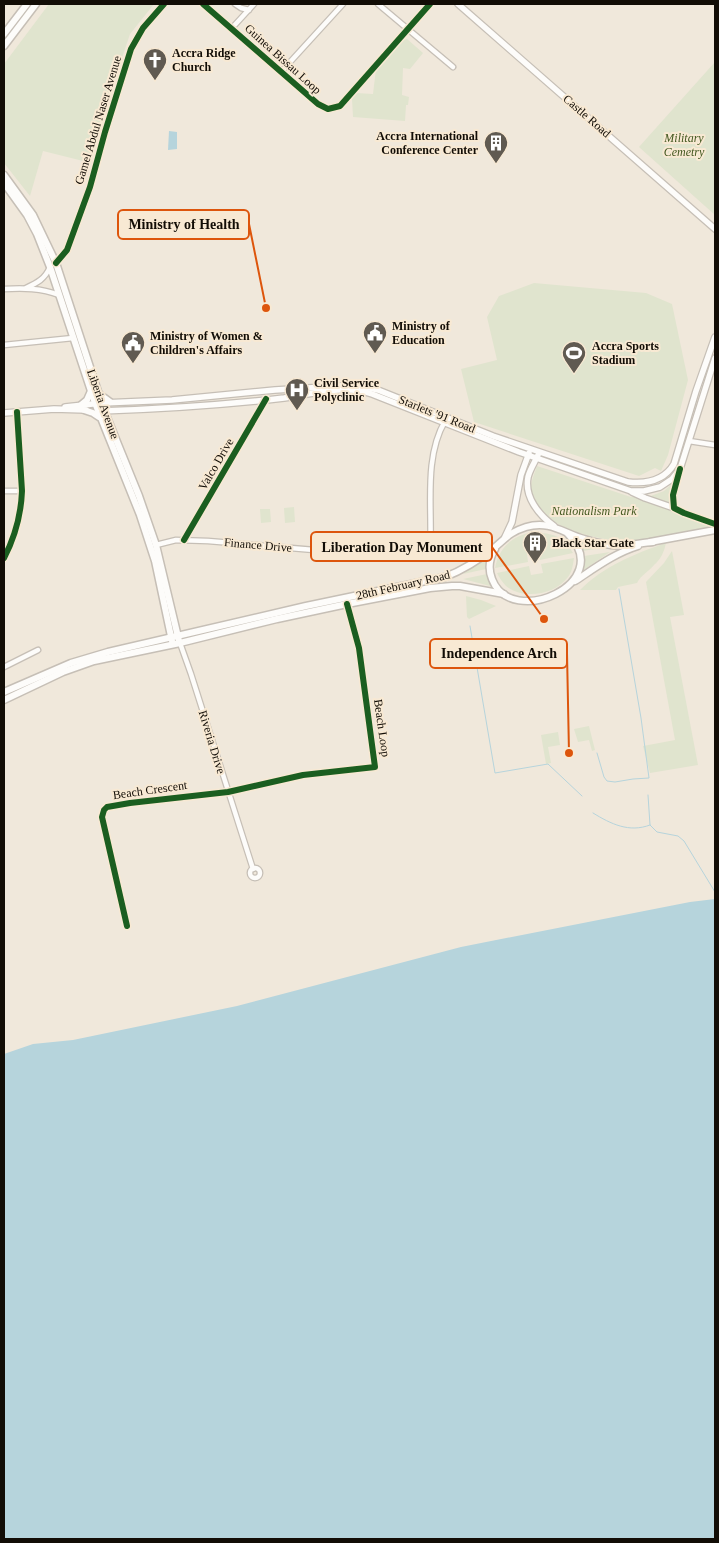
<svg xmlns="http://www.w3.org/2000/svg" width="719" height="1543" viewBox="0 0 719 1543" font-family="'Times New Roman',serif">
<rect width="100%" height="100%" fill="#f0e8db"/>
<g fill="#e0e4ce">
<path d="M49,4H154L130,34L87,162L43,151L30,196L4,163V64Z"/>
<path d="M407,39L423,53L410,69L403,68L402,95L409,97L408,105H406L405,121L353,117L352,99L356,93L373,94L376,69L401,41Z"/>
<path d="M715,62V215L639,147Z"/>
<path d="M534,283L646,293L672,304L688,380L668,455L661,471L655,468L639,476L474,422L461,369L497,360L487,317L499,296Z"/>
<path d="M537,466L631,497H648L664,491L673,483L669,497L672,508L710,527C679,533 645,543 612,540C586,537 535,523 531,492C530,483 534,475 537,466Z"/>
<path d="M294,507L295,522L285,523L284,508Z"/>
<path d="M260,509H270L271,522L261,523Z"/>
<path d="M534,532C553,534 563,535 573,553L540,560L539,552L527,554L528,562L495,568C499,547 513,535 534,532Z"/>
<path d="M576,538L610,546L583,551Z"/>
<path d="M666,543C664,552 661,559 654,565C648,572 641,575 637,583L618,587L616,590H580C604,566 634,554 666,543Z"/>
<path d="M672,551L684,615L670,617L698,765L650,773L643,746L675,740L646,582L664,563Z"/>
<path d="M610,552L582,571L584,556Z"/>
<path d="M488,555L486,569L463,574Z"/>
<path d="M574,558C573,565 572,572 568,577C555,595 523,600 506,586C502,582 499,577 497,573L529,566L531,575L543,573L541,564Z"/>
<path d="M487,574L494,587L463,579Z"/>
<path d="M466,596L481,600L496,606L469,619L467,617Z"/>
<path d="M589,726L595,750L592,751L589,740L578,742L574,729Z"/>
<path d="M558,732L560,745L548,747L551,763L546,764L541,735Z"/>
</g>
<g fill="#b6d4dc">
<path d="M169,131L177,132V149L168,150Z"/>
<path d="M715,899V1539H4V1054L33,1044L73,1040L237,1006L461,947L690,902Z"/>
</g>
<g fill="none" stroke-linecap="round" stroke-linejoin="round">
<g stroke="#b6d4dc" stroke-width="1">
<path d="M470,626L495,773L548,764L582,796"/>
<path d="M597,753L604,777L607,781L615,782L633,779L649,778L641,718L619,589"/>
<path d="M648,795L650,825L657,832L678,836L684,841L715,892"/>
<path d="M593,813C611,824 629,833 650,825"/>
</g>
<g stroke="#c6bfb6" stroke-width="7">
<g id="minor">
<path d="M203,4L318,104L328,109L340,106L430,4"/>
<path d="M235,4L241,8L249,10"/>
<path d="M378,4L453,67"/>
<path d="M232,28L254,4"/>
<path d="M281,72L343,4"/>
<path d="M56,263L67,250L90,187L105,132L131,49L143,28L164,4"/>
<path d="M26,288C37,283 45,279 50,267"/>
<path d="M4,289C23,288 41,288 59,295"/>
<path d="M4,345L73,338"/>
<path d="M689,441L715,445"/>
<path d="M680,470L673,495L674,508L684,513L715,524"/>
<path d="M4,491H22"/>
<path d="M184,540L266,399"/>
<path d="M156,545L176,540L208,541L362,554L387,558L424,557L430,551C433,510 423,459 445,421"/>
<path d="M4,558C15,537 21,515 22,491L17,412"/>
<path d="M180,643L191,674L253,869"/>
<path d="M4,667L38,650"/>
<circle cx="255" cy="873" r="5"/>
<path d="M127,926L102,817L104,810L107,807L130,803L228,792L303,775L375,767L359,648L347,604"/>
</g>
</g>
<g stroke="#c6bfb6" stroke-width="8">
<g id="secondary">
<path d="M458,4L715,229"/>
<path d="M65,407L102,403L172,400L275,390L357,385L378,390L493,436L628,482C646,484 664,481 674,464L696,391L715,337"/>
<path d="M101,411C162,409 223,405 284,398C312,394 344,384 372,394L519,452L631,491H644L660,487L672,479L680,469L715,358"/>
<path d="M4,413L54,409L86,410"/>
<path d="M538,455C535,462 530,469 528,477C524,497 539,515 554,526"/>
<path d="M632,492L645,498L674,508"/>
<path d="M505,537L512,522L521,475L529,453"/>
</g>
</g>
<g stroke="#c6bfb6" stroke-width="9">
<g id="primary">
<path d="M4,34L27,4"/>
<path d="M4,46L36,4"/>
<path d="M4,175L33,215L56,263L104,410L139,496L156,545L179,641"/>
<path d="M4,183L27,215L37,234L50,267L95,403L140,515L155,561L172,641"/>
<path d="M99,394L110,402"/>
<path d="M81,405L87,400L91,391"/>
<path d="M84,410L93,413L99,417"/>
<path d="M650,542L715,530"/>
<path d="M495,549C489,559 488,569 492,579C511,630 617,583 568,534"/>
<path d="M575,581C595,568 615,553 638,546"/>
<path d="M4,692L71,663L108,652L306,606L445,577C463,570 479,560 494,548C506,538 510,532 526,527C550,520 563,533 584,539C593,542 602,544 611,545C624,547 639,543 653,542"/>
<path d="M4,700L63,672L94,661L180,643L277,619L347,604L430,588L452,586H460L504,594"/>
</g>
</g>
<use href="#minor" stroke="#fdfcfa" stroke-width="4.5"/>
<use href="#secondary" stroke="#fdfcfa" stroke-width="5.5"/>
<use href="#primary" stroke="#fdfcfa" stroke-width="6"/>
<g stroke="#f8e9d3" stroke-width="9">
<g id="cycleway">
<path d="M203,4L318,104L328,109L340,106L430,4"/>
<path d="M56,263L67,250L90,187L105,132L131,49L143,28L164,4"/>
<path d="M680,469L673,495L674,508L684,513L715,524"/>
<path d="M184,540L266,399"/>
<path d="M4,558C15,537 21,515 22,491L17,412"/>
<path d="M127,926L102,817L104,810L107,807L130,803L228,792L303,775L375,767L359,648L347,604"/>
</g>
</g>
<use href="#cycleway" stroke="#1b5e20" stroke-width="6"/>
</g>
<defs>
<g id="church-pin" transform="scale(1.25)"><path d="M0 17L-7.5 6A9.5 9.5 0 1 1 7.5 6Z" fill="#605a51" stroke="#f8e9d3"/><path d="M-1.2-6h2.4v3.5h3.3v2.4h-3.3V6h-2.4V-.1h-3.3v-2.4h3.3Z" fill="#fff"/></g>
<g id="building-pin" transform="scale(1.25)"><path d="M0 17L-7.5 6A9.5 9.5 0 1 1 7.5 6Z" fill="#605a51" stroke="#f8e9d3"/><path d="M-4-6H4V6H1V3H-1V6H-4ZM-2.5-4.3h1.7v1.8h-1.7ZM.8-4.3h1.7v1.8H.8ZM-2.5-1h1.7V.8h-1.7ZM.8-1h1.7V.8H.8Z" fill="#fff"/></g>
<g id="civic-pin" transform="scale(1.25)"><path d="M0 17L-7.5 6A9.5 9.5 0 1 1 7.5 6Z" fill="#605a51" stroke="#f8e9d3"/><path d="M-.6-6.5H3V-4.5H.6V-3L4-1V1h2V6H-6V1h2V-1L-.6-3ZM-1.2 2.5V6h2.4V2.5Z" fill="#fff"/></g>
<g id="stadium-pin" transform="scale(1.25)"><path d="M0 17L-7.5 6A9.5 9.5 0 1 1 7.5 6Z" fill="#605a51" stroke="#f8e9d3"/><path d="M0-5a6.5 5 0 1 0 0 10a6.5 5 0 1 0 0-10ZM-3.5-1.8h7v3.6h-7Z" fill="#fff"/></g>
<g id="hospital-pin" transform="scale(1.25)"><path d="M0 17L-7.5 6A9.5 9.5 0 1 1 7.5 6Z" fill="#605a51" stroke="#f8e9d3"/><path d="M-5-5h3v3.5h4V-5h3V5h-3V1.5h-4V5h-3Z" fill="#fff"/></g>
</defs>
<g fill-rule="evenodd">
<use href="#church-pin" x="155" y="60"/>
<use href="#building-pin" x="496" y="143"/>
<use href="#civic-pin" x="375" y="333"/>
<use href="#civic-pin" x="133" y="343"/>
<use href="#stadium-pin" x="574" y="353"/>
<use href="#hospital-pin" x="297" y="390"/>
<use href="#building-pin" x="535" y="543"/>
</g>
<g text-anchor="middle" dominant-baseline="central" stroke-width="4" stroke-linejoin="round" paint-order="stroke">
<g font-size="12" font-weight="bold" fill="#120d06" stroke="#f8e9d3" text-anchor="start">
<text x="172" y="53">Accra Ridge<tspan x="172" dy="14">Church</tspan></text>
<text x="478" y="136" text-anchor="end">Accra International<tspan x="478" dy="14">Conference Center</tspan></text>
<text x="392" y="326">Ministry of<tspan x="392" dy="14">Education</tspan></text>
<text x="150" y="336">Ministry of Women &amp;<tspan x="150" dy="14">Children's Affairs</tspan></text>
<text x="592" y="346">Accra Sports<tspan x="592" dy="14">Stadium</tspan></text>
<text x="314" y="383">Civil Service<tspan x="314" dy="14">Polyclinic</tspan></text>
<text x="552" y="543">Black Star Gate</text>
</g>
<g font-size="12" fill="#120d06" stroke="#f8e9d3">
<text transform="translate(283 59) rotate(42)">Guinea Bissau Loop</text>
<text transform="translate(587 116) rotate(41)">Castle Road</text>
<text transform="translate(98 120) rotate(-73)">Gamel Abdul Naser Avenue</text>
<text transform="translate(103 404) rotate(70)">Liberia Avenue</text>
<text transform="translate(437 414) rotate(22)">Starlets '91 Road</text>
<text transform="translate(216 464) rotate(-60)">Valco Drive</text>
<text transform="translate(258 545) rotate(5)">Finance Drive</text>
<text transform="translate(403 585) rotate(-13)">28th February Road</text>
<text transform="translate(382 728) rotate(82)">Beach Loop</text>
<text transform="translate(212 742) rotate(73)">Riveria Drive</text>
<text transform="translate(150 790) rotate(-8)">Beach Crescent</text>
</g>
<g font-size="12" font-style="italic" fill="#435820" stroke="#f8e9d3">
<text x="684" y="138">Military<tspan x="684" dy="14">Cemetry</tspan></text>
<text x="594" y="511">Nationalism Park</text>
</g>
</g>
<path fill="none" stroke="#dd550c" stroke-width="2" d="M266 308L249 224M544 619L492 547M569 753L567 653"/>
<g fill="#dd550c" stroke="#f8e9d3" stroke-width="2">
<circle cx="266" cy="308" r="5"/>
<circle cx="544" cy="619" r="5"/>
<circle cx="569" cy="753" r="5"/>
</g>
<g fill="#f8e9d3" stroke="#dd550c" stroke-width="2">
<rect x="118" y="210" width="131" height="29" rx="5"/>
<rect x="311" y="532" width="181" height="29" rx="5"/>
<rect x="430" y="639" width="137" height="29" rx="5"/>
</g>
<g font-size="14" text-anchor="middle" font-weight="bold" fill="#120d06">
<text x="184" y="229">Ministry of Health</text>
<text x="402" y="552">Liberation Day Monument</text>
<text x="499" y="658">Independence Arch</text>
</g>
<rect width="719" height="1543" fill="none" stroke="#120d06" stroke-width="10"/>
</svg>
